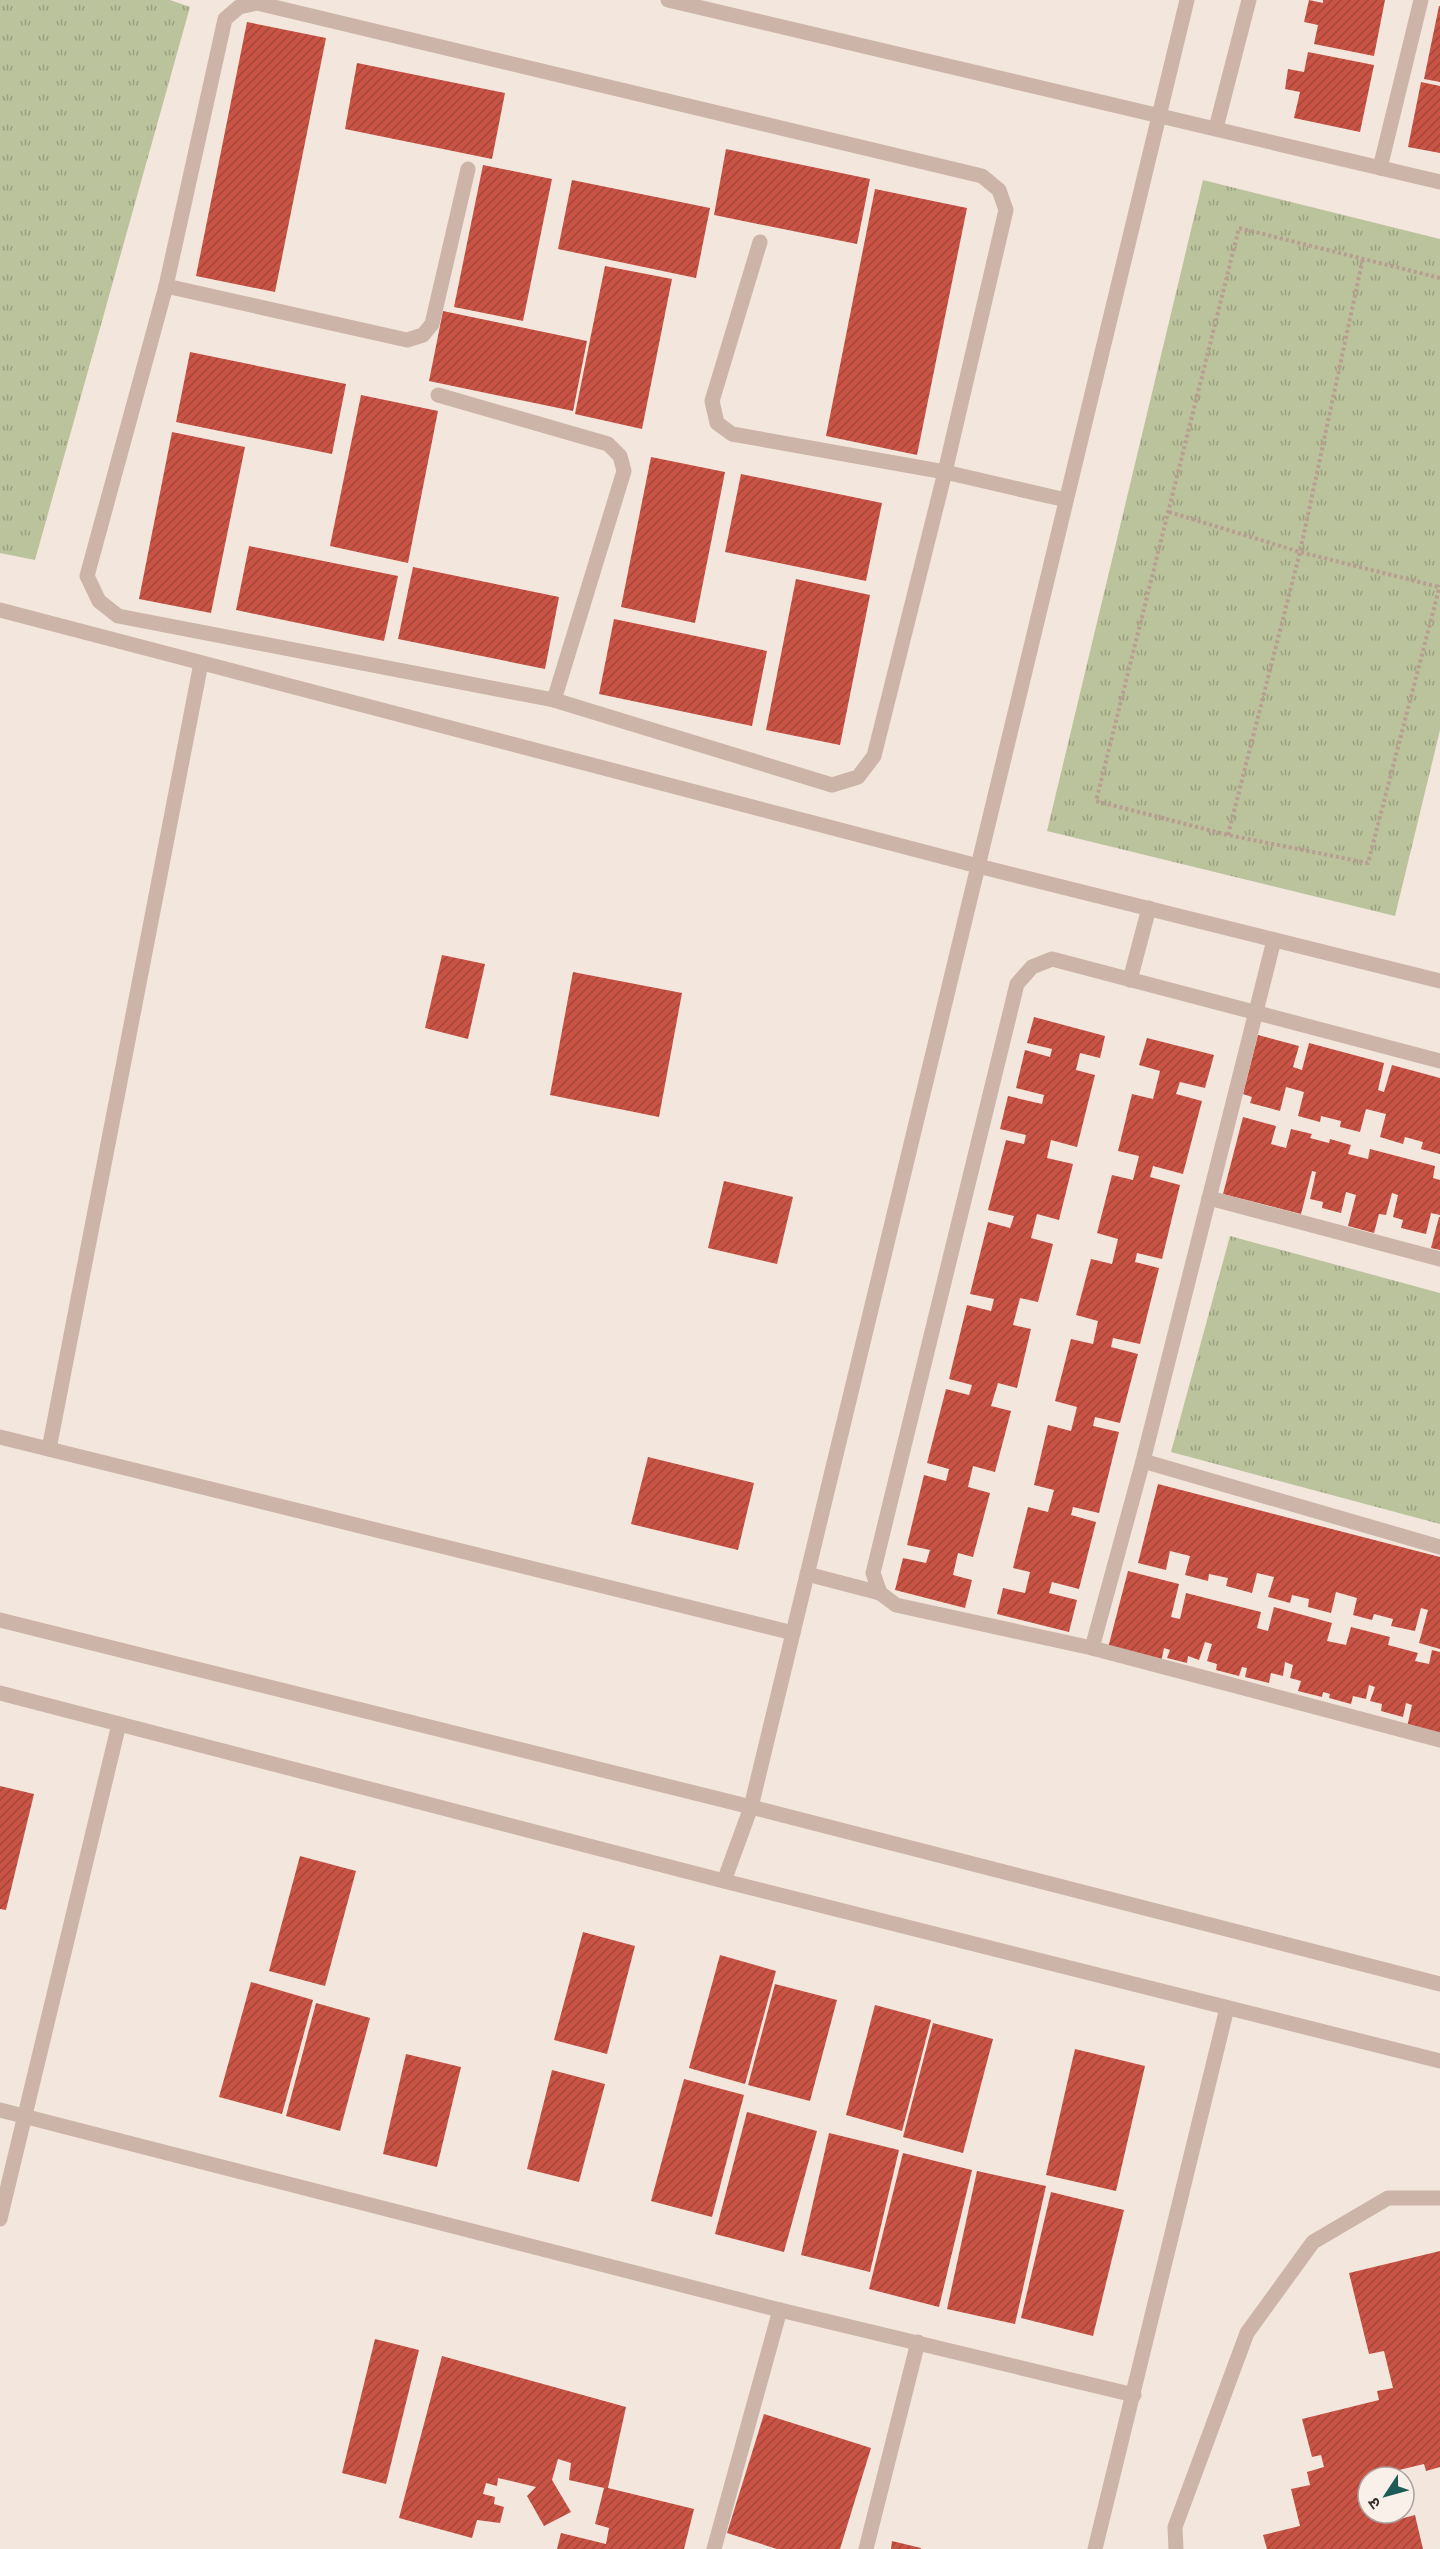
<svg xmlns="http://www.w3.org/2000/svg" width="1440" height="2549" viewBox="0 0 1440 2549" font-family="'Varela Round','Noto Sans Devanagari',sans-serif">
<defs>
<pattern id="park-tufts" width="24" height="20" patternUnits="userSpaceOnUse" patternTransform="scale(1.5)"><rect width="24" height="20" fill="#bbc39c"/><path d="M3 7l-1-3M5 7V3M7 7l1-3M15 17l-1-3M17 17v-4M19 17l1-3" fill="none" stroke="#999f7f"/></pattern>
<pattern id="building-hatch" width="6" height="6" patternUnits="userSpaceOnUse" patternTransform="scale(1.5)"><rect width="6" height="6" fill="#c95445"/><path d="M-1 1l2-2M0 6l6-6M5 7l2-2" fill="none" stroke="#a4463a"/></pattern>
</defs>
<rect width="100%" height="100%" fill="#f3e6dd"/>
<g fill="url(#park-tufts)">
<path d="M0,0H170L190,7L35,560L0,553Z"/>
<path d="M1203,180L1440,239V730L1395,916L1047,831Z"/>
<path d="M1230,1236L1440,1293V1524L1171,1452Z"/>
</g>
<g fill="url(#building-hatch)">
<path d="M1309,0L1323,3V0H1385L1374,56L1314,44L1318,25L1304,22Z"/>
<path d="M1439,6H1440V82L1424,79Z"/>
<path d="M247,22L326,38L275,292L196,276Z"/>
<path d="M1308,52L1374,65L1360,132L1294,118L1300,92L1285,89L1288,69L1304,72Z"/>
<path d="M357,63L505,93L492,159L345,129Z"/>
<path d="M1421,82L1440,86V153L1408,147Z"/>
<path d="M726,149L870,179L857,244L714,215Z"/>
<path d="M483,165L552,179L523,321L454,307Z"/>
<path d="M572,180L710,208L696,278L558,249Z"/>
<path d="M875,189L967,208L917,455L826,436Z"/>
<path d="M605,266L672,279L642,429L575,414Z"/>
<path d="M443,311L587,341L573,411L429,381Z"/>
<path d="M190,352L346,384L332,454L176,422Z"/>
<path d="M361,395L438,411L408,563L330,546Z"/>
<path d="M172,432L245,447L211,613L139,599Z"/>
<path d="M651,457L725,472L695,623L621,607Z"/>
<path d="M741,474L882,503L866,581L725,552Z"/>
<path d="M249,546L398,576L384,641L236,610Z"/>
<path d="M413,567L559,597L545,669L398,639Z"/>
<path d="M796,579L870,595L840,745L766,730Z"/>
<path d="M614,619L767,651L752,726L599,694Z"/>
<path d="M442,955L485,964L468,1039L425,1028Z"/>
<path d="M573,972L682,993L659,1117L550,1095Z"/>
<path d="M1034,1017L1105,1036L1100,1058L1080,1053L1076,1070L1095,1075L1077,1147L1051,1140L1047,1158L1073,1164L1059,1220L1037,1214L1031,1238L1053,1244L1038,1302L1020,1298L1013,1325L1031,1329L1017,1388L998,1383L991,1406L1011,1411L995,1472L973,1466L968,1487L990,1493L973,1557L958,1553L953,1575L972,1580L965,1608L895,1590L903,1558L926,1563L930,1550L907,1545L924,1475L946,1481L949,1469L927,1463L946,1389L969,1395L972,1385L949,1379L967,1305L991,1311L994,1299L970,1294L988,1222L1010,1228L1014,1216L988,1210L1006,1140L1024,1144L1026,1135L1000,1129L1008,1096L1042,1104L1044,1095L1016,1088L1025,1050L1050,1057L1052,1049L1027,1043Z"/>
<path d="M1258,1035L1299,1046L1293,1067L1302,1070L1309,1043L1384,1063L1378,1090L1384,1092L1392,1065L1440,1078V1154L1421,1149L1423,1142L1405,1137L1403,1144L1380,1137L1386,1114L1366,1109L1360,1132L1340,1127L1341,1121L1321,1116L1320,1122L1298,1116L1304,1092L1286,1087L1280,1111L1250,1103L1252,1097L1243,1094Z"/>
<path d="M1147,1038L1214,1055L1205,1088L1180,1082L1176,1094L1202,1101L1183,1174L1153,1166L1150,1177L1180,1185L1162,1259L1137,1253L1135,1262L1159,1268L1140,1344L1113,1338L1111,1347L1138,1354L1120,1423L1095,1417L1093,1426L1119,1432L1099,1513L1073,1507L1071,1515L1096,1522L1079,1589L1052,1582L1049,1593L1077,1600L1069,1632L997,1614L1003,1588L1025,1593L1030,1572L1013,1568L1028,1507L1048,1512L1054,1490L1034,1485L1048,1425L1071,1431L1077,1407L1055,1401L1071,1339L1093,1344L1098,1321L1076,1315L1091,1259L1112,1264L1118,1239L1097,1233L1112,1175L1133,1180L1139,1156L1118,1151L1132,1094L1153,1099L1160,1071L1139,1065Z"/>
<path d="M1243,1117L1276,1126L1271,1144L1286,1148L1291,1129L1312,1134L1310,1138L1329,1143L1330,1139L1351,1145L1348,1154L1368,1159L1370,1149L1435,1166L1433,1178L1440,1180V1215L1431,1213L1426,1234L1401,1228L1403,1220L1393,1217L1398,1195L1392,1193L1386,1215L1379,1214L1374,1233L1348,1226L1356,1195L1346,1192L1341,1213L1322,1208L1323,1202L1310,1199L1316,1172L1312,1171L1301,1214L1223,1194Z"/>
<path d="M724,1181L793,1197L777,1264L708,1248Z"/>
<path d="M1439,1217H1440V1250L1431,1248Z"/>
<path d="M648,1457L754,1483L738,1550L631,1524Z"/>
<path d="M1158,1484L1440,1557V1649L1419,1643L1428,1610L1421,1608L1415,1631L1391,1626L1393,1619L1374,1614L1372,1620L1353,1615L1357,1598L1336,1592L1331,1613L1308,1607L1309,1599L1292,1595L1290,1603L1268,1597L1274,1577L1257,1573L1252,1593L1226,1586L1228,1578L1209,1574L1208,1581L1185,1575L1190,1556L1170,1551L1166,1570L1138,1563Z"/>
<path d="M1128,1571L1179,1584L1171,1617L1180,1619L1186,1593L1261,1612L1257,1628L1268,1631L1274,1607L1332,1623L1327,1641L1346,1645L1351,1627L1390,1637L1388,1645L1418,1653L1415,1661L1429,1664L1432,1650L1440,1652V1735L1407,1727L1412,1705L1406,1703L1403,1717L1381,1711L1382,1704L1370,1701L1375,1687L1369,1685L1366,1699L1353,1696L1351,1704L1329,1698L1330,1694L1323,1692L1322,1697L1298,1691L1301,1681L1290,1678L1293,1665L1285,1662L1283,1676L1271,1673L1269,1683L1245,1677L1247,1668L1242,1667L1239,1676L1216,1670L1217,1664L1207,1661L1212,1644L1205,1642L1199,1660L1188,1656L1187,1663L1167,1658L1170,1650L1164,1648L1161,1662L1108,1648Z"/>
<path d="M0,1786L34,1794L6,1910L0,1909Z"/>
<path d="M300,1856L356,1871L325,1986L269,1971Z"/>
<path d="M583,1932L635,1946L607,2054L554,2040Z"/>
<path d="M720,1955L776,1971L745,2084L689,2068Z"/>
<path d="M251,1982L313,2000L282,2114L219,2097Z"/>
<path d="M775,1984L837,2000L810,2101L748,2085Z"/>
<path d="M316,2003L370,2018L340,2131L286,2116Z"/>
<path d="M875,2005L931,2020L902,2131L846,2115Z"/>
<path d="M933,2023L993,2039L963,2153L903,2137Z"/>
<path d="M1075,2049L1145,2066L1116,2191L1046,2175Z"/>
<path d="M406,2054L461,2067L437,2167L383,2154Z"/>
<path d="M552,2070L605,2084L579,2182L527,2169Z"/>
<path d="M684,2079L744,2095L712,2217L651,2201Z"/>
<path d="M747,2112L817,2131L784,2252L715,2234Z"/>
<path d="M829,2133L899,2150L870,2272L801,2255Z"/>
<path d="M903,2153L972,2170L939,2307L869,2289Z"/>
<path d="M977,2171L1046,2186L1015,2324L947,2309Z"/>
<path d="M1051,2192L1124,2210L1093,2336L1021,2318Z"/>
<path d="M1440,2251V2467L1426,2471L1424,2464L1399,2470L1401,2477H1368V2513H1398L1400,2519L1415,2515L1423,2549H1267L1263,2535L1300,2526L1291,2489L1310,2485L1307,2472L1324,2467L1321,2455L1312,2457L1302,2419L1379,2400L1377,2391L1393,2388L1384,2351L1369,2354L1349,2273Z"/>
<path d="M375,2339L419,2350L386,2484L342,2473Z"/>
<path d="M442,2356L626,2407L608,2488L694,2509L684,2549H557L561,2533L606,2544L609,2528L595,2524L604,2488L569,2480L571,2463L558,2459L552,2480L571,2512L544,2526L527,2496L536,2487L498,2478L497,2486L486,2483L483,2494L495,2497L494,2504L504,2507L500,2523L477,2520L472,2538L399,2518Z"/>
<path d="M764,2414L871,2448L840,2549H777L727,2533Z"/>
<path d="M892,2541L921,2548V2549H891Z"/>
</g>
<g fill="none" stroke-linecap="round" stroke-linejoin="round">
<g stroke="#b79d92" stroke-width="4" stroke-dasharray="3 3" stroke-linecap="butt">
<path d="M1440,278L1239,228L1096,801L1228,835L1368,863L1440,585"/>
<path d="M1169,512L1300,552L1439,587"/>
<path d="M1228,835L1300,552L1363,258"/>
</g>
<g stroke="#ccb4a8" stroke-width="15">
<path d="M257,3L982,176L999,190L1006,210L945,472L874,756L858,777L832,785L554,700L118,616L99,601L87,576L166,286L225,19L239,7Z"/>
<path d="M760,242L712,401L717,423L732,434L945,472L1066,500"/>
<path d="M166,286L407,340L423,335L432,324L468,169"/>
<path d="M438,395L608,444L620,456L624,471L554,700"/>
<path d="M866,2549L918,2342"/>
</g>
<g stroke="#ccb4a8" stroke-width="15">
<path d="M668,0L1440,182"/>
<path d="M1216,128L1249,0"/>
<path d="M1380,168L1421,0"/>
<path d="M0,610L978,866L1440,981"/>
<path d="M1130,980L1149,908"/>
<path d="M1440,1061L1052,959L1032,967L1017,984L873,1573L880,1593L896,1605L1092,1648L1440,1740"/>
<path d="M1209,1198L1440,1259"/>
<path d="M0,1437L793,1633"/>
<path d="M49,1449L201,663"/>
<path d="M1143,1461L1440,1547"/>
<path d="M807,1574L880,1593"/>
<path d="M1092,1648L1143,1461L1274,940"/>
<path d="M724,1881L751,1807L1187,0"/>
<path d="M0,2110L780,2310L1134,2395"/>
<path d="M0,2219L119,1724"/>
<path d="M714,2549L780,2310"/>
<path d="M1095,2549L1227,2008"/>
<path d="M1176,2549L1175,2527L1247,2333L1313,2242L1388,2198H1440"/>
</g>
<g stroke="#ccb4a8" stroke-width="15">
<path d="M0,1620L751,1807L1440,1984"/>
<path d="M0,1693L724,1881L1440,2061"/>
</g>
</g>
<g transform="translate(1386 2495) rotate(234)"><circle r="28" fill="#faf0ea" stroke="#aca19d" stroke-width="1.5"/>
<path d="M0-4.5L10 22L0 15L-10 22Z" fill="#1d5b57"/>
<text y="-9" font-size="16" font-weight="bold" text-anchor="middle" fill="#382b29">उ</text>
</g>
</svg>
